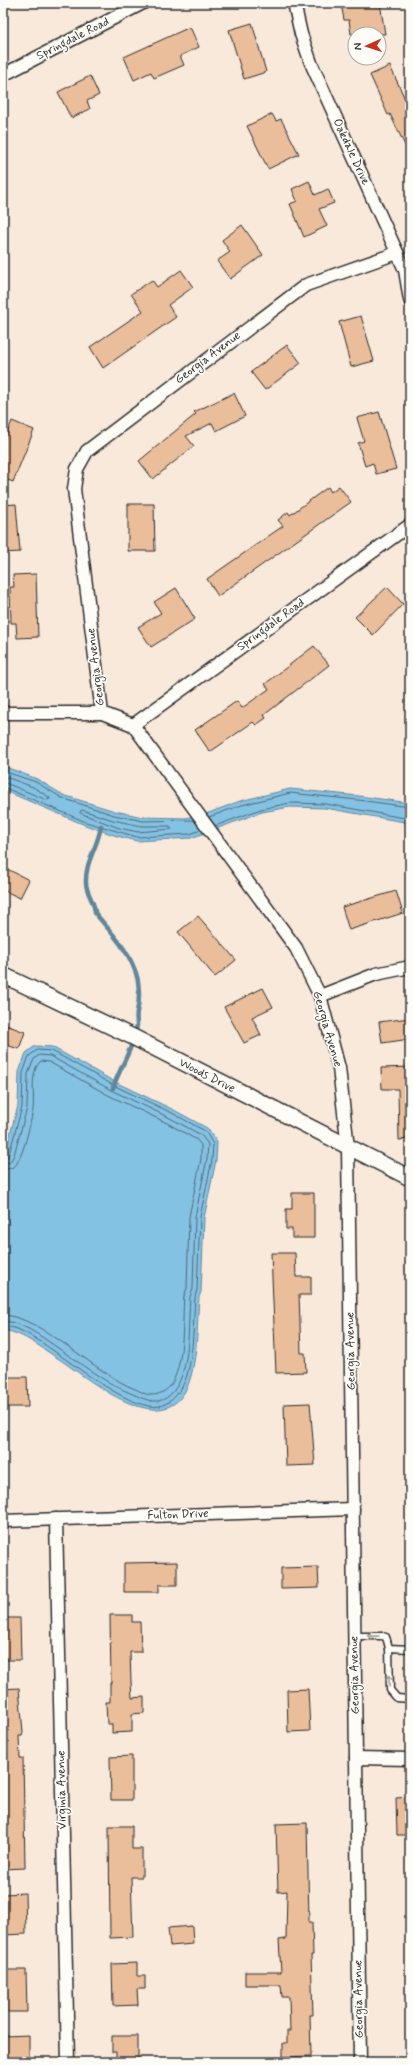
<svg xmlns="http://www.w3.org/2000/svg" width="413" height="2065" viewBox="0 0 413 2065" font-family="Mynerve,sans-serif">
<rect width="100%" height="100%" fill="#f8e9db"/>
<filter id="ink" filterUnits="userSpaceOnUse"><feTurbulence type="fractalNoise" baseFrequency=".025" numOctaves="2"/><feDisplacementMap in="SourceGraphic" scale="8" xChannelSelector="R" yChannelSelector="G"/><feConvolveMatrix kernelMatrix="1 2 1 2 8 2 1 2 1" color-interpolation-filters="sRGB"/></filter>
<g filter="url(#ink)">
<g fill="#84c2e4" stroke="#60869a">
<path d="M3,766L37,779L63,795L115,811L143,817L185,818L206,814L240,801L290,789L359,796L410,803V823L325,808L290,807L262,812L191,838L137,841L117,836L85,825L3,790Z"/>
<path d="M35,1046L52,1047L115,1082L174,1110L207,1128L215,1138L217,1143L216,1160L204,1218L201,1292L199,1297C197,1323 198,1350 191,1376C171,1449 93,1382 59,1359C41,1348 24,1333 3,1330V1159L18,1106L19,1072L26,1053Z"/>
</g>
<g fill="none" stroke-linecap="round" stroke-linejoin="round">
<g stroke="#4f6775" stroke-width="1">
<path d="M3,771L36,782L62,798L114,815L143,821L194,820"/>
<path d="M3,776L33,787L49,797L50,799L47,800L3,782"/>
<path d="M3,787L86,822L137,837L190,834L201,830"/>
<path d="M82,810L113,820L141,826H170L172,829L138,832L119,828L80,813Z"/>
<path d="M209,817L242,805L290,793L358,800L410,807"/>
<path d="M215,826L261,809L290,803L326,804L410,819"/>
<path d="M3,1159L7,1158L9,1154L22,1107L23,1073L29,1056L37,1050L52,1051L113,1085L172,1113L205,1131L213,1144L212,1160L200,1217L197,1290L195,1297C193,1323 194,1351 187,1375C183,1388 174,1402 160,1406C134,1412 76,1366 54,1351C39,1341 22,1327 3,1326"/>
<path d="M3,1164L10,1162L14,1155L27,1108L28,1074L34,1059L39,1055L50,1056L111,1090L170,1118L201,1135L208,1144L207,1159L195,1217L193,1289L190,1297C188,1322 190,1351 182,1375C178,1386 171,1399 158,1401C150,1402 142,1398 135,1395C106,1384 80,1363 55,1346C39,1335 22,1322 3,1321"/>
<path d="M3,1170L14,1167C23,1158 31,1122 33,1109C35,1095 29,1071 41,1061L49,1062L108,1095L167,1123L197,1140L201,1145V1159L189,1217L187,1288L184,1296C182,1321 185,1365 170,1386C166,1391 159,1395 152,1395C146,1395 140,1391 135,1389C96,1374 41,1316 3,1315"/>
</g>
<path stroke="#60869a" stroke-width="4.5" d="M101,826C98,847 85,861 86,883C86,893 95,902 95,913C109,930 126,947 134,968C140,981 140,999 137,1012C136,1016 137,1021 137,1025C134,1047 120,1067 113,1088"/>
</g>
<g fill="#ebbe9b" stroke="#2b2b2b">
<path d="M341,3H380L385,34H351L349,20H344Z"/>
<path d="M252,23L266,72L244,79L229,30Z"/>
<path d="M190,27L199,47L180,56L184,65L154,78L151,72L134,80L124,57Z"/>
<path d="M390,66L405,99L410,96V156L390,114L388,115L370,75Z"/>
<path d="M90,76L99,95L87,101L90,109L71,118L58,92Z"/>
<path d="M272,114L276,121L281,119L299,154L268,169L247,126Z"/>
<path d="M309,181L315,195L328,189L334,203L319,209L327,226L304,237L290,204L297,201L292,189Z"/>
<path d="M242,225L263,255L230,279L217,261L230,252L222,240Z"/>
<path d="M181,270L193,287L168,305L176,317L103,368L90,347L143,311L131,294L152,280L157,287Z"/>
<path d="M361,316L374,361L351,367L339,322Z"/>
<path d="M287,345L301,363L265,390L251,372Z"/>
<path d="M234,393L245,416L216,431L212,423L186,436L194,446L153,479L139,461L196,414L194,412Z"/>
<path d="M379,412L396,469L376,474L373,463L365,466L358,443L364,441L357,418Z"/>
<path d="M12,421L34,430L13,482L3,478V443Z"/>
<path d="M339,486L351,502L218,596L207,579L283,526L278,520L288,512L290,515L328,487L331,492Z"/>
<path d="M16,504L20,552L3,553V505Z"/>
<path d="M128,504H154L155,551H128Z"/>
<path d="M36,574L38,637L17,638L16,623H11L10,587H14L13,575Z"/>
<path d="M387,587L403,604L373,635L355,617Z"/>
<path d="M176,588L195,619L151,647L138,627L161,613L154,602Z"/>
<path d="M314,646L329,665L264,715L266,718L256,725L253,722L210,752L195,730L237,701L242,708L269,689L265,684Z"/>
<path d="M3,867L29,880L20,898L3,890Z"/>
<path d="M396,891L403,913L349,930L342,907Z"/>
<path d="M198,916L236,960L215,977L178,932Z"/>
<path d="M263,988L273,1007L252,1017L261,1035L244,1043L224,1007Z"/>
<path d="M410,1018V1039L382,1043L379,1022Z"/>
<path d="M3,1024L25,1032L19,1049L3,1044Z"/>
<path d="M410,1067V1139L399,1140L398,1089H382L381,1068Z"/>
<path d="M292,1193H314V1238H292V1229H286V1209H292Z"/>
<path d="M271,1253H295L296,1277H311V1295H299L301,1353H305L306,1372L276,1373Z"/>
<path d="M3,1377H27L28,1407H3Z"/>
<path d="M310,1403L315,1465L286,1466L284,1404Z"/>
<path d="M177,1562V1585H159V1592H124V1563Z"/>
<path d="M318,1567L319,1588L281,1589V1568Z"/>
<path d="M110,1615H132V1622H140L141,1652H130L131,1682L132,1698L144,1697V1713L132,1714V1732L112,1733V1724H107L106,1702H110V1683H111Z"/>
<path d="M3,1618H20L21,1660H3Z"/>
<path d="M19,1688L23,1732L22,1736H19L20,1758H23L25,1868L3,1869V1689Z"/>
<path d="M308,1689L310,1731L288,1732L287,1690Z"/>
<path d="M132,1756V1800H111L110,1757Z"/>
<path d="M410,1797V1835H397L396,1798Z"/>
<path d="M307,1823L309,1923H312L313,1955H311L313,2015H310L311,2056L283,2057V2043H287V2031H290L289,1997H282L281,1985H245V1972H281L279,1940L286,1939L287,1891L278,1892L276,1824Z"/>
<path d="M109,1826H132V1849H142V1877H131L133,1937L110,1938Z"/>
<path d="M25,1893L26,1934L3,1935V1894Z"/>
<path d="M192,1926L193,1944L170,1946L168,1928Z"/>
<path d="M137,1963V1976H145V1989H137L138,2005L113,2006L112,1964Z"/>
<path d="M4,1970H26L27,2012H5Z"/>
<path d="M29,2035V2062H5V2036Z"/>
<path d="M112,2036H138V2062H116V2052H112Z"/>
</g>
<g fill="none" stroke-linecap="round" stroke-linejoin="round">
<g stroke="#2b2b2b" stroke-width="9">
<g id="service">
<path d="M355,1636H382L386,1637L389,1648L410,1649"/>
<path d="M389,1648L390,1690L397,1698L410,1699"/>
</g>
</g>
<g stroke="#2b2b2b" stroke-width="15">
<g id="minor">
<path d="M294,3L301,34L311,63L405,270L410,300"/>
<path d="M3,75L143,3"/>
<path d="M3,713H102"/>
<path d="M133,725L410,525"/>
<path d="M320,996L376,974L410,967"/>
<path d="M56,1519L68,2062"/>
<path d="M3,1521L353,1509"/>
<path d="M356,1758L410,1759"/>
<path d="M360,2062L348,1148L339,1068L320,996L296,948L133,725L102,713L74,489L77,469L87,451L306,285L397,253"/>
</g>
</g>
<g stroke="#2b2b2b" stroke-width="18">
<path id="tertiary" d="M3,975L133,1037L410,1178"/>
</g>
<use href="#service" stroke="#fdfcf7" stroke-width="6"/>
<use href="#minor" stroke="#fdfcf7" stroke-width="12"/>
<use href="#tertiary" stroke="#fdfcf7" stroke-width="15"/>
</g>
<defs><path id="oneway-shaft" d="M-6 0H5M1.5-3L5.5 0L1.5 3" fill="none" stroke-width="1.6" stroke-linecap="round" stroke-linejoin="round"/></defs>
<g stroke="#9e9e9b">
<use href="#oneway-shaft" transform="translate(373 1636) rotate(-179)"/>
<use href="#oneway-shaft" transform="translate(389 1681) rotate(-93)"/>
</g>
</g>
<g text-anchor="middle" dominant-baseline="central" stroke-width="3.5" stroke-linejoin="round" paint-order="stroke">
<g font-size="12" fill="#2b2b2b" stroke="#fdfcf7">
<text transform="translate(73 39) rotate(-27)">Springdale Road</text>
<text transform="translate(351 152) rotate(65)">Oakdale Drive</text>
<text transform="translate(208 358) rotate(-37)">Georgia Avenue</text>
<text transform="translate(271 625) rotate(-36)">Springdale Road</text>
<text transform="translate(96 667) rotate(-97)">Georgia Avenue</text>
<text transform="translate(327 1029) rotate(74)">Georgia Avenue</text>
<text transform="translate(207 1076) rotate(27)">Woods Drive</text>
<text transform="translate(351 1351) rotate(-91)">Georgia Avenue</text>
<text transform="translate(178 1515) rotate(-2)">Fulton Drive</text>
<text transform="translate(355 1675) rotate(-91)">Georgia Avenue</text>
<text transform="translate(62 1790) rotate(-91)">Virginia Avenue</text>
<text transform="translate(359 1999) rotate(-91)">Georgia Avenue</text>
</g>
</g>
<rect width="413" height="2065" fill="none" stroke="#fdfcf7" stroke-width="16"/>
<rect x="8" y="8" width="397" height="2049" fill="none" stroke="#2b2b2b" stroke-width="1.5" filter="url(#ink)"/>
<g transform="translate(367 46) rotate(267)"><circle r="19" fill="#fdfcf7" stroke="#a9a8a5"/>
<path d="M0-3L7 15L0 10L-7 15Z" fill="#c8321e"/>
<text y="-6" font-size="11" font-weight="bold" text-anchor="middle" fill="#2b2b2b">N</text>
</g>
</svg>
